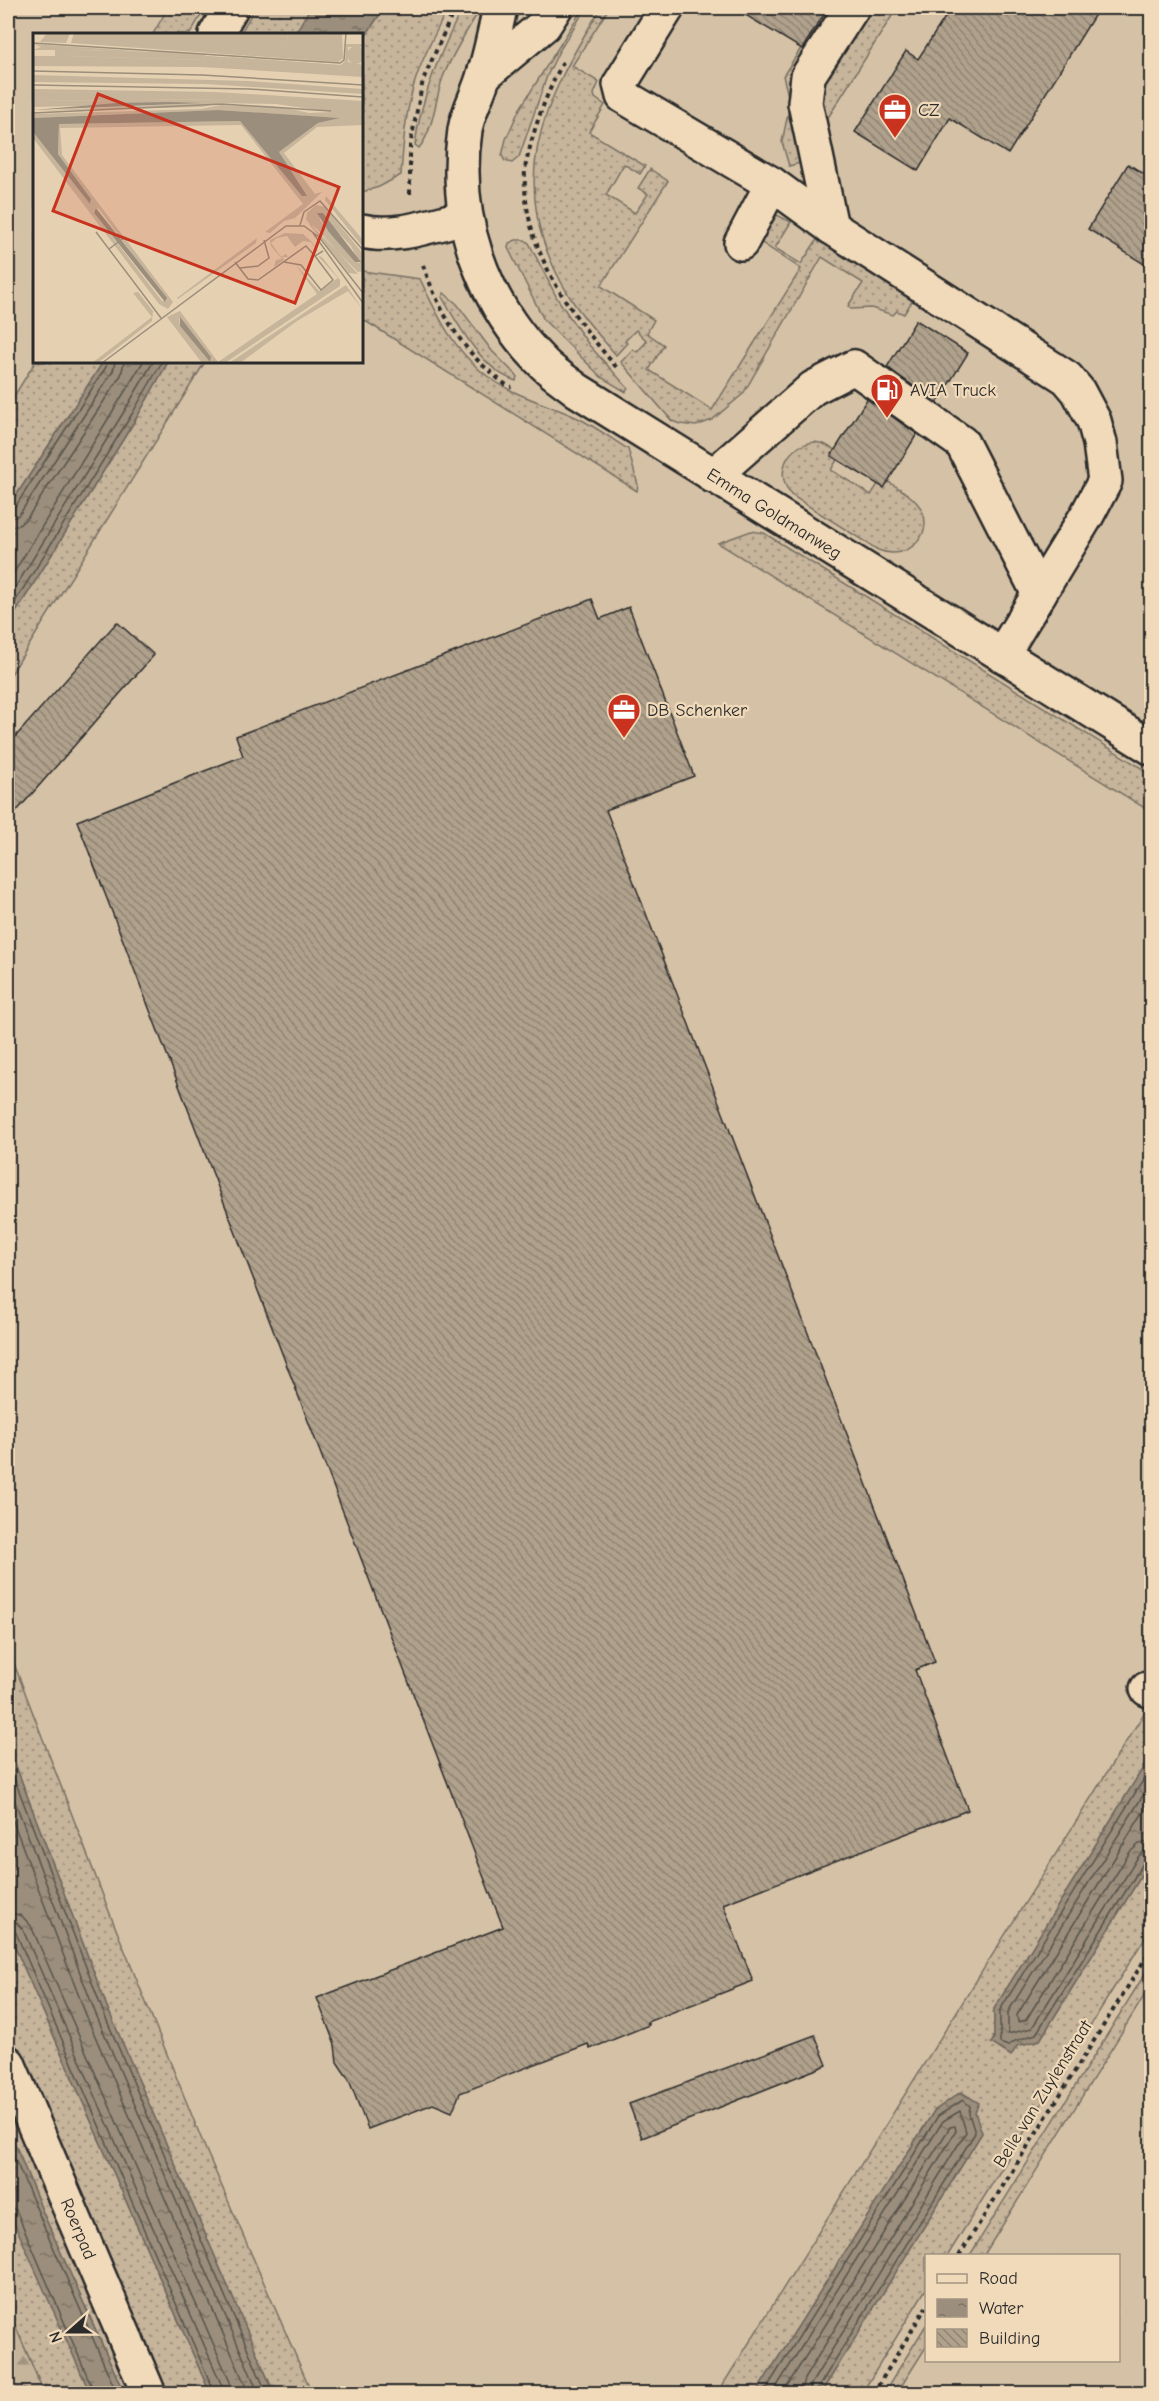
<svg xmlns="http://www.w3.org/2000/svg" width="1159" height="2401" viewBox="0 0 1159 2401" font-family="'Comic Neue',sans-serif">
<defs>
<pattern id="grass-dots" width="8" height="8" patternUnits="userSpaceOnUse" patternTransform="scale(1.5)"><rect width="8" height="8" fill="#c6b49b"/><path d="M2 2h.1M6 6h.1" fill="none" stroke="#a1937f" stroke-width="1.8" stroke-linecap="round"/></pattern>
<pattern id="forest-firs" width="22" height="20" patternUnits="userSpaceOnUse" patternTransform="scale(1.5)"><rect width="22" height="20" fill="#c6b49b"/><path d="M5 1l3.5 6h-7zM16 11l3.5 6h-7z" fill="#a1937f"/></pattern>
<pattern id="water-ripples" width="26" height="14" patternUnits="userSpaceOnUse" patternTransform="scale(1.5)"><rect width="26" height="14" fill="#9b8e7c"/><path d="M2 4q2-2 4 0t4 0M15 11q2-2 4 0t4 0" fill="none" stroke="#7f7466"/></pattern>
<pattern id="building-back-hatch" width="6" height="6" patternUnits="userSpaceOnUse" patternTransform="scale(1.5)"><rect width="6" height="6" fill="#b0a18c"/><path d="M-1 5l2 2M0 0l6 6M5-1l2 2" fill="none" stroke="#8f8373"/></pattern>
</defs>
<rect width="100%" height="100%" fill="#e5d0b1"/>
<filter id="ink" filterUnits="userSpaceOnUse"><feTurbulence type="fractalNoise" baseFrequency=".0167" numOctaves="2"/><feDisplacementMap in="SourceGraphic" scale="12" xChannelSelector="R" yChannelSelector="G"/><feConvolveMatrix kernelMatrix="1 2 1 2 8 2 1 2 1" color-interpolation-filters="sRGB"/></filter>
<g filter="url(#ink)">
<path fill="#d5c2a6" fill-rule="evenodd" d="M8,8H1151V2393H255L8,1791ZM34,34H362V362H34ZM926,2256H1118V2360H926Z"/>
<g fill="url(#grass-dots)" stroke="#787063" stroke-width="1.5">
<path d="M168,8H205L190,34H153Z"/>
<path d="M255,8H310L295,34H240Z"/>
<path d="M384,8H448C435,34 421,60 413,88C405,117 403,146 401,175L379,187L362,192V41Z"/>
<path d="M462,8H481C467,30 453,53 443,77C435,99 434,130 419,148L415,145C421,95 441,52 462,8Z"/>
<path d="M583,8H586L559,51L547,76L519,157L512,163L505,161L502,156L506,139L519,110Z"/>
<path d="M601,8H609L572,66L599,82L594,94L595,98L605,105L589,132L645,166L640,174L624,164L606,195L635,213L648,194L638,188L650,169L668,181L601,286L654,320L647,333L664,345L649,370L712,410L801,269L762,243V237L777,215L791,222L775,248L801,264L818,238L914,298L904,314L897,311L893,315L871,308L851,309L848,306L863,283L822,257L743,394L712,420L696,426L680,424L672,421L621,362L633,349L637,352L647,341L636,330L625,341L627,343L616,355C599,335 581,316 568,294C503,186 541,104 601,8Z"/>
<path d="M827,8H840L796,78L807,161L789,166L782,142L790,104L783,76Z"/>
<path d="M862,8H897L819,132L817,88Z"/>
<path d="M516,240H525L529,243L557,298L573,322L589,345L628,388L626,392L601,377L544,320L508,248L509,243Z"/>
<path d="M362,271L420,279C436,312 451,346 481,371C510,396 547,403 580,419C597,428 612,439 628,449L638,485L637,491L362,319Z"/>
<path d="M444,293L457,304L492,351L517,376L516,381C483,371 458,325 442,297Z"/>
<path d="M35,362H103L8,508V406Z"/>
<path d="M168,362H205L8,679V625L137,417Z"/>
<path d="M815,442L824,444L841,453L831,470L871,495L882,478C893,485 909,492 917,503C940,530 909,563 878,550L791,495C774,471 787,445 815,442Z"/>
<path d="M751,531L764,533L1151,774V812L718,543Z"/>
<path d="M8,1648L112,1919L206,2150L312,2393H274L107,2007L8,1745Z"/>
<path d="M1151,1702V1755L994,2009V2038L1016,2046L1040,2040L1151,1860V1928L948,2255L926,2256V2289L862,2393H821L982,2133L961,2092L934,2111L756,2393L717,2394Z"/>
<path d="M8,1928L11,1938L210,2393H160L8,2038Z"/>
<path d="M1151,1964V1985L984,2255H970Z"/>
<path d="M8,2097L137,2393H124L44,2215L8,2127Z"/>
<path d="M8,2206L90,2393H44L8,2309Z"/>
<path d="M926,2325V2347L897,2393H884Z"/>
</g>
<path fill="url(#forest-firs)" stroke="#787063" stroke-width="1.5" d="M8,2309L44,2393H8Z"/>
<g fill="url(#water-ripples)" stroke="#6e665c" stroke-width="1.5">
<path d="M310,8H384L362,41V34H295Z"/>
<path d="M103,362H168L137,417L8,625V508Z"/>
<path d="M8,1745L107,2007L274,2393H210L11,1938L8,1928Z"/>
<path d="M1151,1755V1860L1040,2040L1017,2046L1011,2056L991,2043L994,2038V2009Z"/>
<path d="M961,2092L979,2103L975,2112L982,2133L821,2393H756L934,2111Z"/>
<path d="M8,2127L44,2215L124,2393H90L9,2211L8,2206Z"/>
</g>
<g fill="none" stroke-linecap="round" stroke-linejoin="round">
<g stroke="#58534b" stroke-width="1.5">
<path d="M8,511L15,507L106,367L107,362"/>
<path d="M8,518L16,517L21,512L113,371L115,362"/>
<path d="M8,527L19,525L28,517L121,375L124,362"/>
<path d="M8,582L143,362"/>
<path d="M8,599L125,410L153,362"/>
<path d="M8,613L132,414L162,362"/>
<path d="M8,1762L102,2009L267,2394"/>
<path d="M1152,1766L1000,2010V2043L1008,2046L1015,2041L1036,2034L1144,1862L1152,1858"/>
<path d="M1152,1781L1008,2012V2034L1032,2028L1138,1857L1143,1852L1152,1851"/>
<path d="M8,1783L95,2012L259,2394"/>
<path d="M1152,1798L1017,2015L1018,2022L1026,2020L1130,1852L1139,1844L1152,1842"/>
<path d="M8,1808L86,2015L249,2394"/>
<path d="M8,1912L22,1916L31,1926L230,2382L232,2394"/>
<path d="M8,1921L17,1923L23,1930L222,2386L223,2394"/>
<path d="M8,1929L16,1933L215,2394"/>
<path d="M8,2143L117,2394"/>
<path d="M8,2206L16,2210L95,2394"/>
<path d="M763,2394L938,2116L963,2100L970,2106L969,2114L975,2133L818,2388L817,2394"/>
<path d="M772,2394L943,2121L960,2111L966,2132L811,2384L809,2394"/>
<path d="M782,2394L950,2127L955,2126L956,2131L804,2379L800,2394"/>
</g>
</g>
<g fill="url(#building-back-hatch)" stroke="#2b2b2b" stroke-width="1.5">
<path d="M734,8H828L802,49Z"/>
<path d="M951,8H1099L1008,154L950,118L918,171L855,132L906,51L918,59Z"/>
<path d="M1128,164L1152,179V269L1088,229Z"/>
<path d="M916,320L968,353L937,403L887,367Z"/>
<path d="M867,399L917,434L884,488L831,456Z"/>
<path d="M592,599L600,619L629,607L694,776L606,810L935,1662L915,1670L968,1810L723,1904L753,1981L647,2022L649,2025L590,2049L588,2044L460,2093L452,2112L433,2104L368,2129L349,2080L337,2062L335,2045L317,1998L503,1927L77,821L243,756L236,736Z"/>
<path d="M117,622L154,655L8,821V745Z"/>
<path d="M815,2035L827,2065L642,2138L629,2104Z"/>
</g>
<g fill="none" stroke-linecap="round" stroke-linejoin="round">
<g stroke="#2b2b2b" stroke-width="38">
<g id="minor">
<path d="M500,8C495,30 491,53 484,74C479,93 468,111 465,130C452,217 482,303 544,364C554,374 566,381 577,390L1152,748"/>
<path d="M667,8L620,84L623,96L772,184L831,227L1067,378L1078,391L1094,421L1100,443L1105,481L1087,515L1002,655"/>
<path d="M216,34L231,8"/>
<path d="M484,75L544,25L555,8"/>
<path d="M831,227L805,103L808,76L852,8"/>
<path d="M362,231C395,239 432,225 465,217"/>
<path d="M741,243L772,184"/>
<path d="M713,476L813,388L854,367L962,443L1039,594"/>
<path d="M1147,1689L1152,1691"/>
<path d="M8,2063L149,2394"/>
</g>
</g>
<g stroke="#2b2b2b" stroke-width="4" stroke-dasharray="4.5 4.5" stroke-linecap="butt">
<path d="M563,62C549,89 539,114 531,143C529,152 526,161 525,170C521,248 570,313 618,369"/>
<path d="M410,194V146L423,80L455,8"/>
<path d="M423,265C438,307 458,346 493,374C499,379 504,385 512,387"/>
<path d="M959,2256L1152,1948"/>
<path d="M873,2394L926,2307"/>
</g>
<use href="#minor" stroke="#f1daba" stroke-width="33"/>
</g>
</g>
<defs>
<g id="office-pin" transform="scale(1.725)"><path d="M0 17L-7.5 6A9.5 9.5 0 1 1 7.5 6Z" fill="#c8321e" stroke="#f1daba"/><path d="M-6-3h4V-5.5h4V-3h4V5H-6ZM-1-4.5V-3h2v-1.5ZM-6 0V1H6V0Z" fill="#fff"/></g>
<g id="fuel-pin" transform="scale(1.725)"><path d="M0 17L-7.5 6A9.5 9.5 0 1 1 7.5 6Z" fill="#c8321e" stroke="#f1daba"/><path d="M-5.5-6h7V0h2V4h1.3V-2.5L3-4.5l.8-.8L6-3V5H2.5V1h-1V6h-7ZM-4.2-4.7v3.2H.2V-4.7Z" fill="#fff"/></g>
</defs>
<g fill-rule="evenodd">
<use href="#office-pin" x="895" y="110"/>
<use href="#fuel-pin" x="887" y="390"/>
<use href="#office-pin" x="624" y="710"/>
</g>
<g text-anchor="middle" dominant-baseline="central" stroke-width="4.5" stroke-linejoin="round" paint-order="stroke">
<g font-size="18" fill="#2b2b2b" stroke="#f1daba" text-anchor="start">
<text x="918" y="110">CZ</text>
<text x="910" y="390">AVIA Truck</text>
<text x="647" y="710">DB Schenker</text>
</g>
<g font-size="18" fill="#2b2b2b" stroke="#f1daba">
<text transform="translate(774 514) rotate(32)">Emma Goldmanweg</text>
<text transform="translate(1043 2094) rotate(-58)">Belle van Zuylenstraat</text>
<text transform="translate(78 2229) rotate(67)">Roerpad</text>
</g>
</g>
<g transform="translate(33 33)">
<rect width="330" height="330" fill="#e5d0b1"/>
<path d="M41,0L255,1L253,19L306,2L269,0H309L310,25L305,29L38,10ZM0,11L308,32L312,28L313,11H330V14H315V29L330,32V44L169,34L0,33V23H22V17H0L8,14ZM41,17L128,19L172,22L170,27L34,23ZM0,42L214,48L330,56V61L173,51L0,49ZM0,56L182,59L330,68V92L284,94L251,120L282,161L289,159L262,185L251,188L237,200L232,199L270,171L208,92L27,95L29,122L140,269L135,276L126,271L0,105V99L57,171L58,166L25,121L26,91L207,88L272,164L246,119L285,90L306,85L185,77L0,85V81L168,76L188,72L249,74L276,80L299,79L243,71L188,70L168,74L0,78L169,70L0,74V68L198,66L197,61L0,59ZM63,175L66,176L134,268H129L61,180ZM293,163L330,207V214L292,167ZM283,172L292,174L330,221V238L325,239L273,187L274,180ZM286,179L318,213L327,230L322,229L287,187ZM275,190L284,196L325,241L316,240ZM252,200L270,201L279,209L285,218L281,219L283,216L278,209L270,208L262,214L254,203L244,205L238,210L248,224L253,221L255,224H249L251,227L241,234L243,227L249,226L238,213L237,207ZM224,205L223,210L145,266L144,265ZM285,223L289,224L307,247V253L192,330H169L134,284L147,278L185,329L284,261L262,231L286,258L302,247L305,245ZM146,285L178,324L177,329L147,293ZM313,252L330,277L315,258L264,288L207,330H196ZM105,259L120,278L119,288L65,330H59L119,284L100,260Z" fill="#c6b49b" fill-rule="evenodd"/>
<path d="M14,0H37L33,10L7,9ZM241,0L307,2L305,27L252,23L255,1ZM314 22a9 9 0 1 1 18 0a9 9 0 1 1-18 0ZM41,17L128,19L172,22L170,27L34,23ZM198,24L330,34V38L198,29ZM0,59L168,60L197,61L198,66L0,68Z" fill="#c6b49b"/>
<path d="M84,70L134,69L169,70L0,77ZM185,77L307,85L285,90L246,119L274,163H269L207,88L26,91L25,121L58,166L57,171L0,99V85ZM63,175L134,265L132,269L61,180ZM284,180H290L328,229H322L296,199ZM147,284L178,324L177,329L147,293Z" fill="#9b8e7c"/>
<path fill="none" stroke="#9b8e7b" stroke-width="1.5" d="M0,10L307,30L311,27L313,0M0,38L169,42L330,52M0,52L216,56L330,64M0,80L189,71L298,78M267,192L271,179L287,168L330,217M63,199L128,285M280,200L330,270M76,216L92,204M202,229L215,246L225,247L273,213L282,223L290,218M251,229L268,232L288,257L300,247L282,223M207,235L225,233L236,225L231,207M69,330L253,193H271L286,204L330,260"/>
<path fill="#c8321e" fill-opacity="0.15" stroke="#c8321e" stroke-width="3" d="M65,61L306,154L262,270L20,178Z"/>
<rect width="330" height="330" fill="none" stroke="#2b2b2b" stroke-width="3"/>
</g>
<rect width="1159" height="2401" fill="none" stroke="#f1daba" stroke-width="30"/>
<rect x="15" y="15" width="1129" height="2371" fill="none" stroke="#2b2b2b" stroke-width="2" filter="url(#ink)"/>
<rect x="925" y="2254" width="195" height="108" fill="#f1daba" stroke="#a29481" stroke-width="1.5"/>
<rect x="937" y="2274" width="30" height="9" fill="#f1daba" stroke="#a29481" stroke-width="1.5"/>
<text x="979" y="2284" font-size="18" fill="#2b2b2b">Road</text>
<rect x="937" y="2299" width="30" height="18" fill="url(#water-ripples)" stroke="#a29481" stroke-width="1.5"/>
<text x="979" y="2314" font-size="18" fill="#2b2b2b">Water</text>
<rect x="937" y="2329" width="30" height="18" fill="url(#building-back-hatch)" stroke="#a29481" stroke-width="1.5"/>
<text x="979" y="2344" font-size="18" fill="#2b2b2b">Building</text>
<g transform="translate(69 2332) rotate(249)" stroke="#f1daba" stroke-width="4.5" paint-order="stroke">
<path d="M0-4.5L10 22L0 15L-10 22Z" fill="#2b2b2b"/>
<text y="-9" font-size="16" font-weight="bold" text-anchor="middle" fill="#2b2b2b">N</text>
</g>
</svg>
